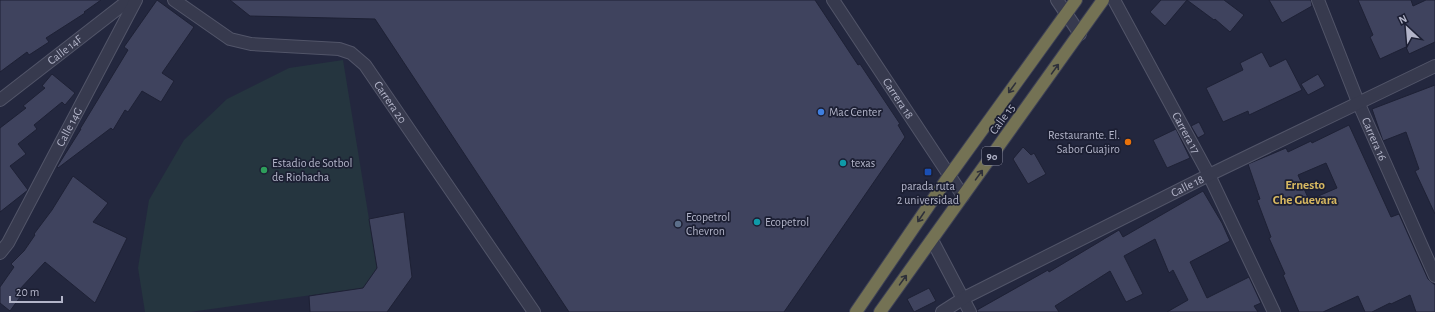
<svg xmlns="http://www.w3.org/2000/svg" width="1435" height="312" viewBox="0 0 1435 312" font-family="'Alegreya Sans',sans-serif">
<rect width="100%" height="100%" fill="#23273e"/>
<path fill="#25353f" d="M343,60L377,268L363,288L190,312H145L138,268L149,200L184,140L227,99L289,68Z"/>
<g fill="#3f435e" stroke="#1e2135" fill-rule="evenodd">
<path d="M0,0H101L84,12L85,13L46,38L49,42L29,55L27,52L0,72Z"/>
<path d="M157,0L194,27L162,73L174,81L161,102L142,91L128,112L125,110L113,130L111,128L58,168L57,167L81,129H80L128,50L124,47Z"/>
<path d="M230,0H815L858,65L860,64L900,124L898,125L905,137L784,312H569L375,19L250,16Z"/>
<path d="M1161,0H1224L1244,15L1230,32L1215,19L1214,20L1187,0L1165,26L1150,12Z"/>
<path d="M1269,0H1311L1312,6L1282,23Z"/>
<path d="M1358,0H1411L1413,6L1426,0H1435V42L1409,54L1406,47L1380,59L1370,37L1373,35Z"/>
<path d="M1262,52L1270,67L1286,59L1302,90L1249,115L1248,111L1223,122L1206,88L1243,70L1240,63Z"/>
<path d="M52,74L75,93L65,105L62,102L34,125L37,129L18,144L26,154L10,166L28,190L0,212V128L26,108L23,106L45,88L42,86Z"/>
<path d="M1318,74L1325,86L1308,95L1301,84Z"/>
<path d="M1435,85V214L1415,171L1419,169L1406,132L1383,141L1372,109Z"/>
<path d="M1199,122L1205,134L1198,138L1191,126Z"/>
<path d="M1349,125L1391,217L1399,214L1428,279L1435,285V312H1416L1410,295L1391,304L1390,303L1372,312H1365L1358,296L1323,312H1299L1283,275L1285,274L1269,238L1271,237L1257,200L1260,199L1248,164L1286,148L1288,152L1311,141L1312,143ZM1326,163L1337,188L1309,200L1298,175Z"/>
<path d="M1176,129L1190,158L1167,168L1153,140Z"/>
<path d="M1023,147L1031,155L1034,153L1046,174L1028,184L1013,159Z"/>
<path d="M73,176L108,203L93,222L127,238L95,303L45,262L19,290L23,293L10,311L0,303V287L14,267L11,264L24,251L35,235L34,234L52,210Z"/>
<path d="M1203,191L1222,223L1230,241L1190,262L1207,298L1249,277L1261,303L1254,306L1258,312H1167L1188,300L1173,270L1169,273L1155,239L1124,256L1143,294L1126,302L1110,271L1055,306L1059,312H977V310L1048,270L1049,272L1119,230L1123,237Z"/>
<path d="M404,212L412,277L387,312H310L309,296L363,288L377,268L369,219Z"/>
<path d="M929,288L936,301L914,312L907,299Z"/>
</g>
<g fill="none" stroke-linecap="round" stroke-linejoin="round">
<g stroke="#525569" stroke-width="14">
<g id="street">
<path id="s1" d="M174,0L230,39L251,44L339,49L351,53L365,65L534,312"/>
<path id="s2" d="M833,0L963,196"/>
<path d="M1057,0L1080,34"/>
<path id="s3" d="M1114,0L1209,175L1274,312"/>
<path id="s4" d="M1318,0L1358,102L1435,276"/>
<path id="s5" d="M0,100L129,0"/>
<path d="M932,240L970,312"/>
<path id="s6" d="M0,253L8,243L136,0"/>
<path id="s7" d="M942,312L964,298L1209,175L1435,66"/>
</g>
</g>
<g stroke="#3f4256" stroke-width="14">
<g id="highway">
<path d="M856,312L949,176L1076,0"/>
<path d="M880,312L1103,0"/>
</g>
</g>
<use href="#street" stroke="#373a4e" stroke-width="12"/>
<use href="#highway" stroke="#747254" stroke-width="12"/>
</g>
<defs><path id="oneway-shaft" d="M-6 0H5M1.5-3L5.5 0L1.5 3" fill="none" stroke-width="1.6" stroke-linecap="round" stroke-linejoin="round"/></defs>
<g stroke="#2e303a">
<use href="#oneway-shaft" transform="translate(1055 69) rotate(-54)"/>
<use href="#oneway-shaft" transform="translate(1012 88) rotate(126)"/>
<use href="#oneway-shaft" transform="translate(979 175) rotate(-54)"/>
<use href="#oneway-shaft" transform="translate(921 217) rotate(124)"/>
<use href="#oneway-shaft" transform="translate(903 280) rotate(-54)"/>
</g>
<circle fill="#3f7fe0" stroke="#1c1f33" stroke-width="1.5" cx="821" cy="112" r="4"/>
<circle fill="#e8710a" stroke="#1c1f33" stroke-width="1.5" cx="1128" cy="142" r="4"/>
<g fill="#0f9aa8" stroke="#1c1f33" stroke-width="1.5">
<circle cx="843" cy="163" r="4"/>
<circle cx="757" cy="222" r="4"/>
</g>
<circle fill="#2e9e5b" stroke="#1c1f33" stroke-width="1.5" cx="264" cy="170" r="4"/>
<rect fill="#1a4fb4" stroke="#1c1f33" stroke-width="1.5" x="924" y="168" width="8" height="8" rx="2"/>
<circle fill="#5c6f8a" stroke="#1c1f33" stroke-width="1.5" cx="678" cy="224" r="4"/>
<g text-anchor="middle" dominant-baseline="central" stroke-width="3.5" stroke-linejoin="round" paint-order="stroke">
<rect fill="#1c1f33" stroke="#86889c" stroke-width="1" x="982" y="147" width="20" height="18" rx="3"/>
<g font-size="11" font-weight="bold" fill="#b3b5c9">
<text x="992" y="156">90</text>
</g>
<g font-size="12" fill="#b3b5c9" stroke="#1c1f33">
<text stroke="none"><textPath href="#s5" startOffset="82">Calle 14F</textPath></text>
<text stroke="none"><textPath href="#s2" startOffset="118">Carrera 18</textPath></text>
<text stroke="none"><textPath href="#s1" startOffset="254">Carrera 20</textPath></text>
<text transform="translate(1002 119) rotate(-54)">Calle 15</text>
<text stroke="none"><textPath href="#s6" startOffset="144">Calle 14G</textPath></text>
<text stroke="none"><textPath href="#s3" startOffset="151">Carrera 17</textPath></text>
<text stroke="none"><textPath href="#s4" startOffset="150">Carrera 16</textPath></text>
<text stroke="none"><textPath href="#s7" startOffset="276">Calle 18</textPath></text>
</g>
<g font-size="12" fill="#b3b5c9" stroke="#1c1f33" text-anchor="start">
<text x="829" y="112">Mac Center</text>
<text x="1120" y="135" text-anchor="end">Restaurante. El.<tspan x="1120" dy="14">Sabor Guajiro</tspan></text>
<text x="272" y="163">Estadio de Sotbol<tspan x="272" dy="14">de Riohacha</tspan></text>
<text x="851" y="163">texas</text>
<text x="928" y="186" text-anchor="middle">parada ruta<tspan x="928" dy="14">2 universidad</tspan></text>
<text x="686" y="217">Ecopetrol<tspan x="686" dy="14">Chevron</tspan></text>
<text x="765" y="222">Ecopetrol</text>
</g>
<g font-size="13" font-weight="bold" fill="#d7b861" stroke="#1c1f33">
<text x="1305" y="185">Ernesto<tspan x="1305" dy="15">Che Guevara</tspan></text>
</g>
</g>
<g transform="translate(1407 28) rotate(334)" stroke="#1c1f33" stroke-width="3" paint-order="stroke">
<path d="M0-3L7 15L0 10L-7 15Z" fill="#b3b5c9"/>
<text y="-6" font-size="11" font-weight="bold" text-anchor="middle" fill="#b3b5c9">N</text>
</g>
<path d="M10 296v6h52v-6" fill="none" stroke="#b3b5c9" stroke-width="2"/>
<text x="16" y="296" font-size="12" fill="#b3b5c9" stroke="#1c1f33" stroke-width="3" paint-order="stroke">20 m</text>
</svg>
